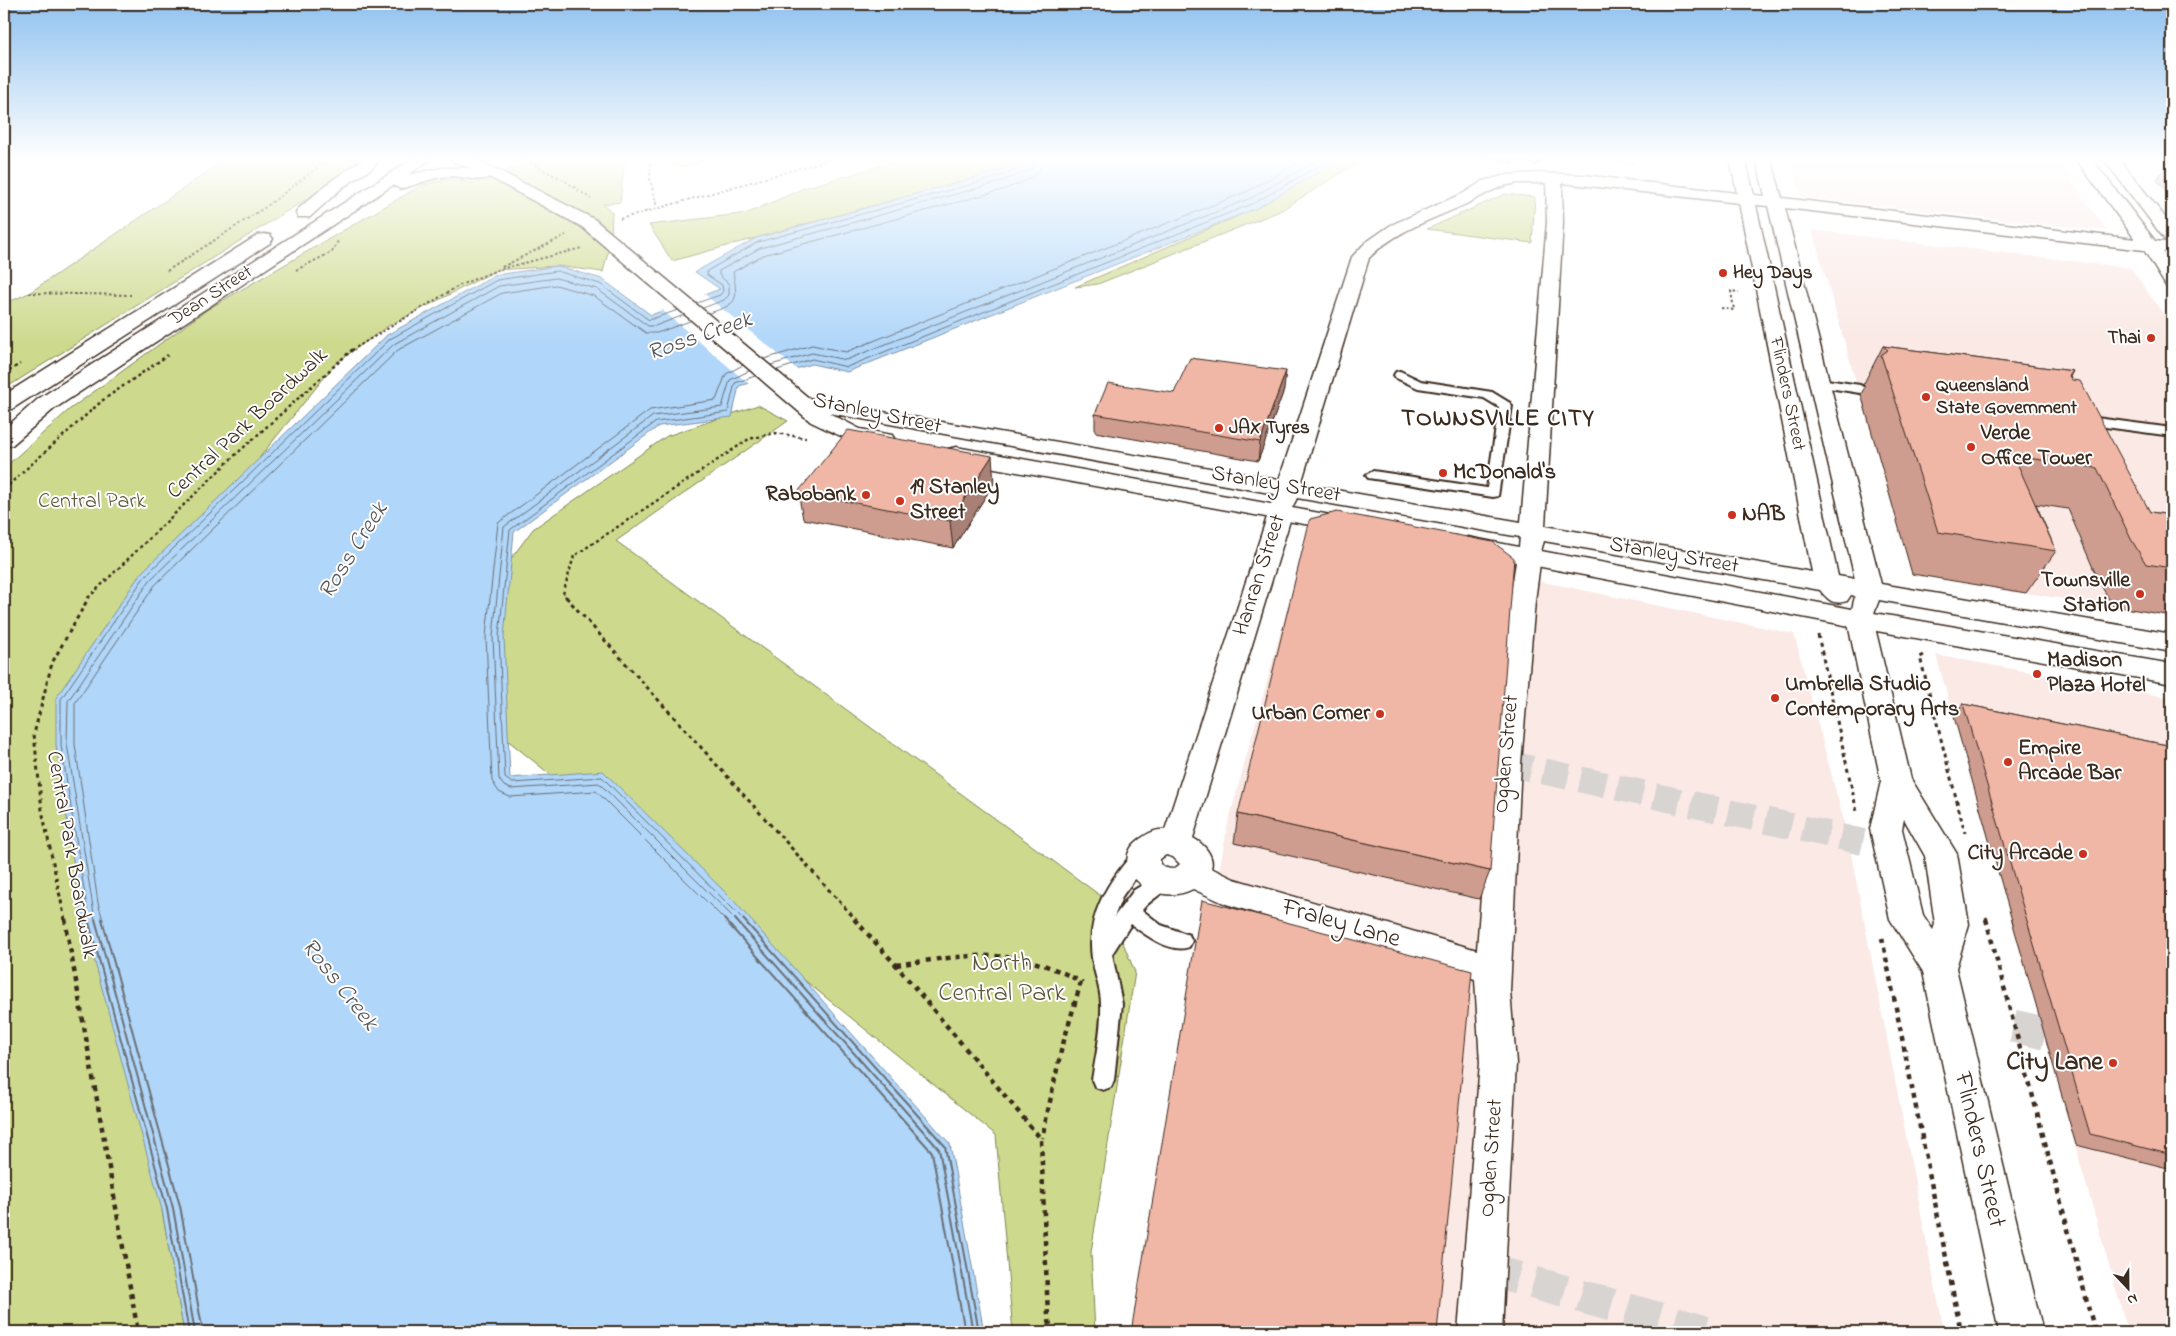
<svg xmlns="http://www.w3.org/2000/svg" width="2176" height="1336" viewBox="0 0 2176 1336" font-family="'Indie Flower',sans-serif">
<rect width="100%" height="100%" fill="#fff"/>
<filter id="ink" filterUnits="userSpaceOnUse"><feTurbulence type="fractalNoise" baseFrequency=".02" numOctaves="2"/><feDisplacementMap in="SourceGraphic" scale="10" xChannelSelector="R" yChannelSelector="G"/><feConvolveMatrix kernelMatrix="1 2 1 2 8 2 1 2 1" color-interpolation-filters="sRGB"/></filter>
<g filter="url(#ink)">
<g fill="#fae9e5">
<path d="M1790,158H2056L2107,231L1801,197Z"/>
<path d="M1812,230L2131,268L2172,327V617L1912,574Z"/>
<path d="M1332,538L1794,634L1847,833L1944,1332H1133L1228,824L1304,546Z"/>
<path d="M1936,655L2172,698V1332H2128Z"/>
</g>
<g fill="#cdda8d" stroke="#848256">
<path d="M228,158H360L351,171L4,389V304L29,293Z"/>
<path d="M513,158H625L620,202L603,204L612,212L611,241L603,272L557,266L497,270L388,326L336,363L260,457L162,1211L184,1332H4V468L70,409L208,309L422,185L450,179L474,183L526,164Z"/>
<path d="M669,158H704L701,163L683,167L670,163Z"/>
<path d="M908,158H1031L996,172L672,261L649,225L748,213L804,188Z"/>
<path d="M1343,158H1366L1280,211L1098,284L1075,287L1256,208Z"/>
<path d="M1505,194L1535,197L1532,243L1427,229Z"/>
<path d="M758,405L788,421L616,541L1105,899L1135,972L1091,1252L1095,1332H1013L996,1135L479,717L493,583L533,529L667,436Z"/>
</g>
<path fill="#b0d6f9" stroke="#8191a1" d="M1031,158H1343L1257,208L847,372L812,364L739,386L732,417L659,426L514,532L504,636L510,778L603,771L733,900L950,1144L984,1332H184L162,1210L80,907L56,745V698L141,573L387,335L496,275L557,266L602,279L651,315L720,289L695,272L756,238L996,172Z"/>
<path fill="#fff" d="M703,293L799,371L750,385L661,309Z"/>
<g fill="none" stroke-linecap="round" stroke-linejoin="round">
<g stroke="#6a6f76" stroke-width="1">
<path d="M697,303L720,295L723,291L722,285L707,275V271L758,242L998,177L1028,164L1030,158"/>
<path d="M703,308L724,300L729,295V284L719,275V271L760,248L1000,182L1032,169L1037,158"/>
<path d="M709,313C739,304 738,300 733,272L763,255L1002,190C1020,183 1040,179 1044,158"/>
<path d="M764,359L812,345L846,352L1248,191L1306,158"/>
<path d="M771,365L812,353L846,360L1251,198L1321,158"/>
<path d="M777,370L812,359L847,367L1254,203L1333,158"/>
<path d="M89,920L61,745V699L145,576L390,339L497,280L557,271L600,284L649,320L678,310"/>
<path d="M95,920L67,744L68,701L150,580L394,344L499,286L556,278L597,289L648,326H655L684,315"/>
<path d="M103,920L98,903L75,744V703L155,585L398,350L502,293L556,285L594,296L646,333H657L690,321"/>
<path d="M725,920L596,791L510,797L499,792L492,781L486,636L498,523L650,410L716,400L726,374L743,365"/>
<path d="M736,920L599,783L511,789L504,786L499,779L493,636L504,527L653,416L722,407L730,380L749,371"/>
<path d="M744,920L602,777L512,783L505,778L499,636L510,530L656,422L728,412L735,383L755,376"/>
</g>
<g stroke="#6a6f76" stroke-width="2">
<path d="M88,919L167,1209L189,1332"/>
<path d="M95,919L173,1208L195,1332"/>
<path d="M102,919L180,1206L203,1332"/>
<path d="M724,919L932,1152L965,1332"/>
<path d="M735,919L939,1149L973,1332"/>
<path d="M743,919L945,1146L979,1332"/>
</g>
<path stroke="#d8d4d2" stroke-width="26" stroke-dasharray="26 12" stroke-linecap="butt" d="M1506,763L1863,842"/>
<g stroke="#d8d4d2" stroke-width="33" stroke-dasharray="33 16" stroke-linecap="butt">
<path d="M2013,1026L2075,1040"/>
<path d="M1486,1269L1705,1332"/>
</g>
<g stroke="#3b2a1e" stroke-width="4">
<g id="service">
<path d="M1400,371L1421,381L1492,392L1510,403L1512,406L1498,496L1493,497L1368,478L1366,475L1373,471L1487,488L1499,407L1484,398L1418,388L1396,378L1394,375L1396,372Z"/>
<path d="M1820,379L1860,385L1866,389L1860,393L1816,386L1814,383L1816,380Z"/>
<path d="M2081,416L2172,428V436L2076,423L2075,420Z"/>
<path d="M1144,846L1151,849L1153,854L1123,895L1114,917L1134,890L1161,874L1168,876L1171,882C1165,894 1150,899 1142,910L1161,925L1189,935L1192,941L1189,947C1171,954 1145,935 1131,924L1112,954L1122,1004L1114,1080L1111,1087L1103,1090L1095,1087L1092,1080C1096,1055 1102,1029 1101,1004C1101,988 1094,974 1092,958C1086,914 1109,880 1137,849Z"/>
</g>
</g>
<g stroke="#3b2a1e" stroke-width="3">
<path id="minor" d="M1280,507L1288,509L1292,514L1193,838C1203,843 1215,856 1211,868L1234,879L1477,950C1487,818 1495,686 1517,556L1520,550L1529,548L1538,550L1541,556L1535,601L1521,763L1510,991L1516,1063L1502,1332H1458L1480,1063L1475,979L1226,904L1193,889C1150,911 1102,861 1143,837C1149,833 1157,829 1165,830L1268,514L1272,509ZM1166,855L1173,857L1180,864C1173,871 1168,870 1160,864V859Z"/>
</g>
<g stroke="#3b2a1e" stroke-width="3">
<path id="tertiary" d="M1860,610L1869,613L1873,619L1911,779L1957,854L1969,924L1956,968L2043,1332H1999L1923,972L1890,919L1870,829L1881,781L1847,619L1851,613ZM1904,819L1925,856L1935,924L1933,930L1923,915L1902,829Z"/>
</g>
<g stroke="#3b2a1e" stroke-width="3">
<g id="secondary">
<path d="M365,158H381L371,169L343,187L310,217H298L296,213L298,209L331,181Z"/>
<path d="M414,158H432L408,175L441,168H470L453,161L450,158H471L480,161L594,219L810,399L815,398L860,408L1279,480L1352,257L1365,243L1391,225L1464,193L1483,181L1507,175L1540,173L1583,175L1737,193L1730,158H1745L1754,195L1765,196L1756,158H1771L1782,198L2135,239L2075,158H2091L2155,241L2172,243V253L2163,252L2172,268V287L2166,286L2144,250L1785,208L1881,584L2172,634V652L1879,600L1874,613L2172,664V684L1860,628L1468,553L1459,550L1456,545L1459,540L1468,537L1519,547L1520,537L1297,498L1292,508L1358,520L1361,525L1358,530L1349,532L956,461L948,459L945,454L948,449L956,447L1271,504L1275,494L829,413L860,429L892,435L895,440L892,445C865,451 835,433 811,422L582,227L489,177C480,183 462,176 450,176C432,177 417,185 400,189L393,185L54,409L12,445L4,447V429L38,399ZM1518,183H1546L1547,222L1521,522L1301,484L1369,258C1395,231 1431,220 1464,205C1484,196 1495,186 1518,183ZM1562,183L1739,203L1812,572L1545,526L1563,222ZM1756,205L1768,206L1855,579L1838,576ZM1544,541L1820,590C1829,601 1833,605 1847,601L1851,595L1855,596L1852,609L1541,551Z"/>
<path d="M2103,158H2118L2172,226V242L2166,241Z"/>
<path d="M264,234L270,235L273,239L270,243L12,409L4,410V395L258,235Z"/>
</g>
</g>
<g stroke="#3b2a1e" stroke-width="2" stroke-dasharray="2.5 2.5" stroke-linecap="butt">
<path d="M521,158L567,182L591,199"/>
<path d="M651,158L650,179L657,207"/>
<path d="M1612,158L1633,163"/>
<path d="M620,219L836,158"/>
<path d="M502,267L566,235"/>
<path d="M296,270L332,252L339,239"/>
<path d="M167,271L267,206L330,158"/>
<path d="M29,293L131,295"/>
<path d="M1721,308L1734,310L1731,291L1739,292"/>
<path d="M352,350L460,285L497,270L582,248"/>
</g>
<g stroke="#3b2a1e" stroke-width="2.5" stroke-dasharray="3 3" stroke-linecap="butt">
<path d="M4,374L20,364"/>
<path d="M4,489L103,400L168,355"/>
<path d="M88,598L232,458L353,349"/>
<path d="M567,598L563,594L574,556L749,439L775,433L806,438"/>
</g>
<g stroke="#3b2a1e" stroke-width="3" stroke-dasharray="4 4" stroke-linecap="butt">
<path d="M566,597L856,920"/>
<path d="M1818,635L1857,812"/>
<path d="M1924,655L1920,657L1965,833"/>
<path d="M1986,917L1987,920"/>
<path d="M65,920L42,810L34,734L52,663L89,597"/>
</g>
<g stroke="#3b2a1e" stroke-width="4.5" stroke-dasharray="5 5" stroke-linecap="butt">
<path d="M65,919L138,1332"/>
<path d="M854,919L896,965L1041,1139L1048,1317L1052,1332"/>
<path d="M1986,919L2095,1332"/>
<path d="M1882,938L1961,1332"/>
<path d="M896,965C966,955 1016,945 1081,982L1061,1051L1042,1138"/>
</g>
<use href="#service" fill="#fff" fill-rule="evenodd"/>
<use href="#minor" fill="#fff" fill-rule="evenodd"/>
<use href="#tertiary" fill="#fff" fill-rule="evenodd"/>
<use href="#secondary" fill="#fff" fill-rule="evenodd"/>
</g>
<g fill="#ce9d90" stroke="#3b2a1e">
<path d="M1487,158H1548L1536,165L1516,160L1512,163Z"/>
<path d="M2167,163H2172V198L2157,180Z"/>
<path d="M1883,346L2073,371L2070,377L2150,512L2172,515V616L2113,606L2099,582L2068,509L2036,504L2056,551L2026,593L1912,574L1861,394L1865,387L1863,385Z"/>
<path d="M1284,390L1258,461L1095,432V414L1174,393Z"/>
<path d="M994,483L953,548L803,519L798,492Z"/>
<path d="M1963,704L2172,746V1169L2076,1145L1954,717Z"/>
<path d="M1238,814L1490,871L1479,899L1234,843Z"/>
</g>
<g fill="#a88075" stroke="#3b2a1e">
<path d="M1513,158H1517L1516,160L1512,163Z"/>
<path d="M1538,158H1548L1536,165Z"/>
<path d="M1286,371L1284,390L1258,461L1260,442Z"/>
<path d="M992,456L994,483L953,548L950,521Z"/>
</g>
<g fill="#f0b7a7" stroke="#3b2a1e">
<path d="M2167,163H2172V168Z"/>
<path d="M1883,346L2073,371L2069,376L2072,380L2080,381L2150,512L2172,515V568L2146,564L2131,539L2097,468L2014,456L2056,551L1938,532L1881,355L1888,350Z"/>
<path d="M1190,358L1286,371L1260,442L1095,414L1108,383L1174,393Z"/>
<path d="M848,430L992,456L950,521L798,492Z"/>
<path d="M1337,512L1493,542L1514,558L1490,871L1238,814L1310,519Z"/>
<path d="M1963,704L2172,746V1155L2090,1134Z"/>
<path d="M1202,900L1472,971L1437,1332H1131Z"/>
</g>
</g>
<linearGradient id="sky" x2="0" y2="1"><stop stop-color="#91c2ef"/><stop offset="0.46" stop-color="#fff"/><stop offset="1" stop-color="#fff" stop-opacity="0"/></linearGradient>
<rect width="2176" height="345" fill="url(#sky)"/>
<g fill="#c8321e" stroke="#fff" stroke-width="2">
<circle cx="1723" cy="273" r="5"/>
<circle cx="2151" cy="338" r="5"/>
<circle cx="1926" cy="397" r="5"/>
<circle cx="1219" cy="428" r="5"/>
<circle cx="1971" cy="447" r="5"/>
<circle cx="1443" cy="473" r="5"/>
<circle cx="866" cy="495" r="5"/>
<circle cx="900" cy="501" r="5"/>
<circle cx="1732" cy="515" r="5"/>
<circle cx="2140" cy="594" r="5"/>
<circle cx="2037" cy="674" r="5"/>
<circle cx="1775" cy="698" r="5"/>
<circle cx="1380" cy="714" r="5"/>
<circle cx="2008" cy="762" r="5"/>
<circle cx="2083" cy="854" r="5"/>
<circle cx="2113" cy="1063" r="5"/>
</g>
<g text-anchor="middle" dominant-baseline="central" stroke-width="4" stroke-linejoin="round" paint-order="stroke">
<g font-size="19" font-weight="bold" fill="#3b2a1e" stroke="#fff" text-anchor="start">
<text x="1733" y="273">Hey Days</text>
<text x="2141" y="338" text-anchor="end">Thai</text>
<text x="1936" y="386">Queensland<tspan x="1936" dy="22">State Government</tspan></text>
<text x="1229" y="428">JAX Tyres</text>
</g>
<g font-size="19" fill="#3b2a1e" stroke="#fff">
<text transform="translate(211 296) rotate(-33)">Dean Street</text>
<text transform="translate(1787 394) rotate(78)">Flinders Street</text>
</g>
<g font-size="22" fill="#3b2a1e" stroke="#fff">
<text transform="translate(877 414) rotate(12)">Stanley Street</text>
<text transform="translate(248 424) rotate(-43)">Central Park Boardwalk</text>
<text transform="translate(1276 485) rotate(10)">Stanley Street</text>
<text transform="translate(1674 556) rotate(10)">Stanley Street</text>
<text transform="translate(1260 575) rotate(-72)">Hanran Street</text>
<text transform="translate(1507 754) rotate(-85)">Ogden Street</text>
<text transform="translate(71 855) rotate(80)">Central Park Boardwalk</text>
<text transform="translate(1492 1158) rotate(-86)">Ogden Street</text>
</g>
<g font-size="22" font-weight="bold" fill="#3b2a1e" stroke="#fff" text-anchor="start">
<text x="1981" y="434">Verde<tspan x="1981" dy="25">Office Tower</tspan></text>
<text x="1453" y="473">McDonald's</text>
<text x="910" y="488">19 Stanley<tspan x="910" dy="25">Street</tspan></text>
<text x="856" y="495" text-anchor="end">Rabobank</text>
<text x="1742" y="515">NAB</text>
<text x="2130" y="581" text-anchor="end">Townsville<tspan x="2130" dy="25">Station</tspan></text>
<text x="2047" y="661">Madison<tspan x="2047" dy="25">Plaza Hotel</tspan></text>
<text x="1785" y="685">Umbrella Studio<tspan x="1785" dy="25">Contemporary Arts</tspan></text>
<text x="1370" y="714" text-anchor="end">Urban Corner</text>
<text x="2018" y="749">Empire<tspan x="2018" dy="25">Arcade Bar</tspan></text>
<text x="2073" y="854" text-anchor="end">City Arcade</text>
</g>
<g font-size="22" fill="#60563a" stroke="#fff">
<text x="92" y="502">Central Park</text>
</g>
<g font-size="24" font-style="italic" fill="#585555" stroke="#fff">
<text transform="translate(700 337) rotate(-19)">Ross Creek</text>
<text transform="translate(354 551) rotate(-58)">Ross Creek</text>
<text transform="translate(339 985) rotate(52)">Ross Creek</text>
</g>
<g font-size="24" font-weight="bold" letter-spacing="1" fill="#3b2a1e" stroke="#fff">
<text x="1498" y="419">TOWNSVILLE CITY</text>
</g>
<g font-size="26" fill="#3b2a1e" stroke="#fff">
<text transform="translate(1341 924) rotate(16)">Fraley Lane</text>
<text transform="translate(1979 1150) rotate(77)">Flinders Street</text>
</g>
<g font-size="26" fill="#60563a" stroke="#fff">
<text x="1002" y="964">North<tspan x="1002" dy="30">Central Park</tspan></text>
</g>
<g font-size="26" font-weight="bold" fill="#3b2a1e" stroke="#fff" text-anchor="end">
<text x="2103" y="1063">City Lane</text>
</g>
</g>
<rect width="2176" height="1336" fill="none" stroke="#fff" stroke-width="20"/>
<rect x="10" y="10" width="2156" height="1316" fill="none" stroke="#3b2a1e" stroke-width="2" filter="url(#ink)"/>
<g transform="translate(2128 1288) rotate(158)" stroke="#ffffff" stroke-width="4" paint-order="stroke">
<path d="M0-4L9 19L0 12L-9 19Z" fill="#3b2a1e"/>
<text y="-8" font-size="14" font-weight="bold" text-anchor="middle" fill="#3b2a1e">N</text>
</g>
</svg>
